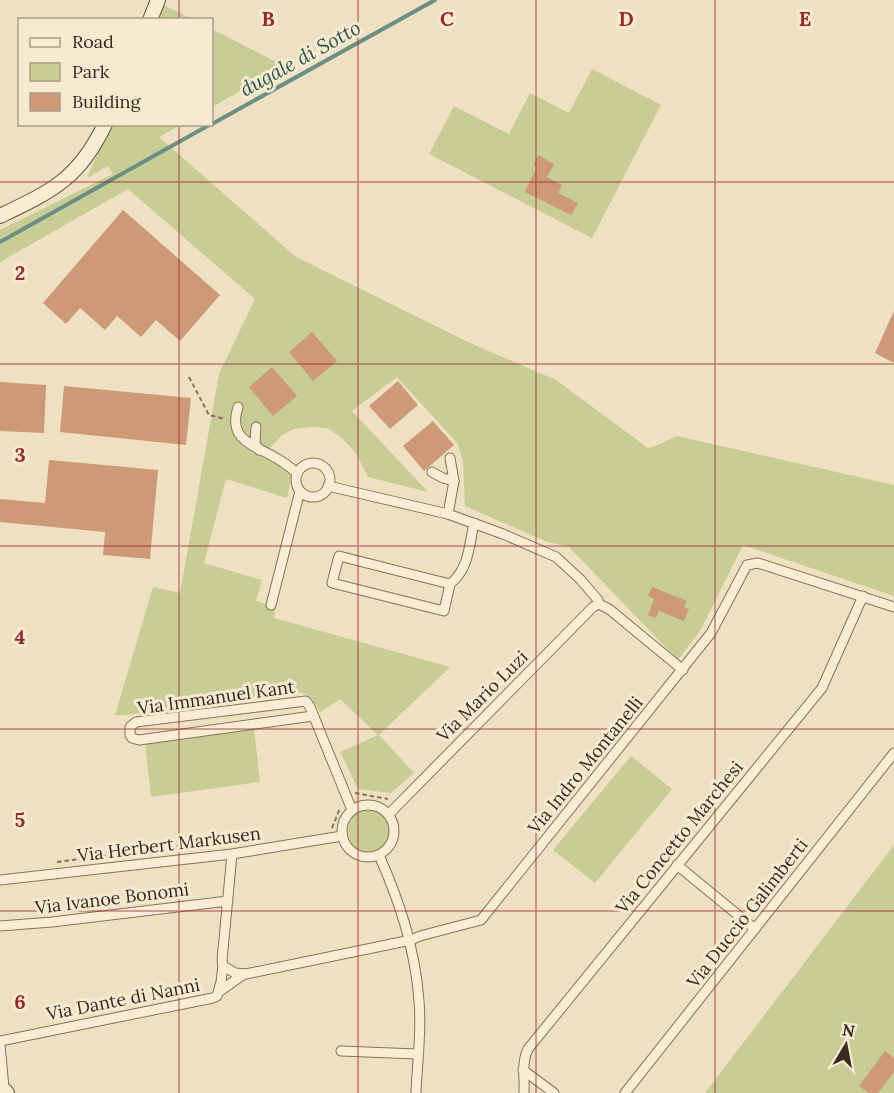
<svg xmlns="http://www.w3.org/2000/svg" width="894" height="1093" viewBox="0 0 894 1093" font-family="Lora,serif">
<rect width="100%" height="100%" fill="#efe0c2"/>
<g fill="#c7cd95">
<path d="M164,5L192,19L157,20Z"/>
<path d="M212,29L284,66L212,107Z"/>
<path d="M592,69L661,105L592,238L429,154L454,106L509,134L530,93L569,113Z"/>
<path d="M110,125H181L159,137L296,257L468,342L556,380L648,448L653,447L677,436L894,485V596L743,545L700,631L678,660L569,547L545,541L465,506L463,462L458,444L397,377L352,411L428,492L368,477L356,453L342,438L327,428L312,427L294,429L282,435L269,449L294,464L287,498L226,479L204,563L262,580L256,601L276,607L274,618L450,667L379,735L414,773L391,793L358,789L340,752L378,735L340,699L320,712L310,696L299,692L125,715H115L153,587L180,593L219,374L255,299L128,189L0,262V230L113,174L108,166L87,178Z"/>
<path d="M254,728L260,782L151,797L145,743Z"/>
<path d="M631,756L672,789L595,883L553,850Z"/>
<circle cx="370" cy="831" r="22"/>
<path d="M894,845V1093H705Z"/>
</g>
<g fill="none" stroke-linecap="round" stroke-linejoin="round">
<g stroke="#6b8f85" stroke-width="4">
<path d="M212,124L435,0"/>
<path d="M0,242L211,124"/>
</g>
</g>
<g fill="#cd9977">
<path d="M538,155L554,164L547,177L562,185L558,193L578,203L571,215L525,192L537,167L533,165Z"/>
<path d="M123,210L220,295L180,341L156,320L141,337L117,316L105,330L80,308L66,324L43,303Z"/>
<path d="M894,311V363L875,353Z"/>
<path d="M312,332L337,361L313,381L289,352Z"/>
<path d="M272,367L297,396L273,416L249,387Z"/>
<path d="M398,381L418,405L390,429L369,406Z"/>
<path d="M0,382L46,385L44,433L0,431Z"/>
<path d="M64,386L191,398L186,445L60,432Z"/>
<path d="M433,421L454,445L424,471L403,446Z"/>
<path d="M49,460L158,470L150,559L103,555L105,532L0,522V499L45,503Z"/>
<path d="M652,587L687,601L684,607L689,609L684,621L659,611L656,618L648,615L654,599L648,596Z"/>
<path d="M885,1051L894,1058V1072L878,1093H869L859,1086Z"/>
</g>
<g fill="none" stroke-linecap="round" stroke-linejoin="round">
<g stroke="#887159" stroke-width="11">
<g id="street">
<path d="M238,407C227,441 255,445 278,459C285,463 291,468 297,473"/>
<path d="M256,427L255,443L259,450"/>
<circle cx="313" cy="480" r="17"/>
<path d="M432,472L443,478L454,481"/>
<path d="M328,486L448,514L503,534L556,557L580,579L598,600L599,604L609,609L683,670"/>
<path d="M448,514L454,481L450,458"/>
<path d="M450,584L339,556L332,583L444,611L450,584C469,569 469,546 474,523"/>
<path d="M271,605L300,491"/>
<path d="M313,716L139,740L132,738L130,735V727L136,722L306,701L310,707L352,810"/>
<circle cx="368" cy="831" r="26"/>
<path d="M389,814L593,607L599,604"/>
<path d="M379,855C400,903 415,948 419,1001C422,1031 417,1063 416,1093"/>
<path d="M677,865L755,929"/>
<path d="M0,880L232,854L342,836"/>
<path d="M0,926L52,922L228,901"/>
<path d="M223,966L235,973L246,974L411,940L420,936L481,920L711,633L747,565L758,563L894,607"/>
<path d="M220,991L244,974"/>
<path d="M0,1041L213,998L217,996L221,982L223,966L222,960L232,854"/>
<path d="M0,1045L4,1088"/>
<path d="M341,1051L417,1054"/>
<path d="M523,1070L554,1093"/>
<path d="M524,1093C525,1078 521,1063 528,1049L822,688L863,596"/>
<path d="M625,1093L894,753"/>
</g>
</g>
<g stroke="#6a523c" stroke-width="16">
<g id="secondary">
<path d="M150,20L158,0"/>
<path d="M0,216C52,191 79,179 105,124"/>
<path d="M0,1086L7,1093"/>
</g>
</g>
<g stroke="#887159" stroke-width="2" stroke-dasharray="4.5 3" stroke-linecap="butt">
<path d="M189,377L209,415L225,419"/>
<path d="M355,793L388,799"/>
<path d="M332,828L340,808"/>
<path d="M57,862L190,845L197,847"/>
</g>
<use href="#street" stroke="#f9eed5" stroke-width="9"/>
<use href="#secondary" stroke="#f9eed5" stroke-width="14"/>
</g>
<path fill="none" stroke="#98282b" stroke-width="1.5" stroke-opacity="0.55" d="M179,0V20M358,0V1093M536,0V1093M715,0V1093M179,124V1093M0,182H894M0,364H894M0,546H894M0,729H894M0,911H894"/>
<g text-anchor="middle" dominant-baseline="central" stroke-width="6" stroke-linejoin="round" paint-order="stroke">
<g font-size="18" fill="#382a1d" stroke="#f6ead1">
<text transform="translate(482 696) rotate(-45)">Via Mario Luzi</text>
<text transform="translate(216 697) rotate(-8)">Via Immanuel Kant</text>
<text transform="translate(585 765) rotate(-51)">Via Indro Montanelli</text>
<text transform="translate(679 837) rotate(-51)">Via Concetto Marchesi</text>
<text transform="translate(169 844) rotate(-7)">Via Herbert Markusen</text>
<text transform="translate(112 898) rotate(-7)">Via Ivanoe Bonomi</text>
<text transform="translate(747 913) rotate(-52)">Via Duccio Galimberti</text>
<text transform="translate(123 999) rotate(-11)">Via Dante di Nanni</text>
</g>
<g font-size="20" font-style="italic" fill="#2c5854" stroke="#f6ead1">
<text transform="translate(300 58) rotate(-29)">dugale di Sotto</text>
</g>
</g>
<g font-size="20" text-anchor="middle" font-weight="bold" fill="#98282b" stroke="#f6ead1" stroke-width="6" stroke-linejoin="round" paint-order="stroke">
<text x="268" y="26">B</text>
<text x="447" y="26">C</text>
<text x="626" y="26">D</text>
<text x="805" y="26">E</text>
<text x="20" y="280">2</text>
<text x="20" y="462">3</text>
<text x="20" y="644">4</text>
<text x="20" y="827">5</text>
<text x="20" y="1009">6</text>
</g>
<rect x="18" y="18" width="195" height="108" fill="#f6ead1" stroke="#aa9d89" stroke-width="1.5"/>
<rect x="30" y="38" width="30" height="9" fill="#f9eed5" stroke="#aa9d89" stroke-width="1.5"/>
<text x="72" y="48" font-size="18" fill="#382a1d">Road</text>
<rect x="30" y="63" width="30" height="18" fill="#c7cd95" stroke="#aa9d89" stroke-width="1.5"/>
<text x="72" y="78" font-size="18" fill="#382a1d">Park</text>
<rect x="30" y="93" width="30" height="18" fill="#cd9977" stroke="#aa9d89" stroke-width="1.5"/>
<text x="72" y="108" font-size="18" fill="#382a1d">Building</text>
<g transform="translate(846 1045) rotate(10)" stroke="#f6ead1" stroke-width="4.5" paint-order="stroke">
<path d="M0-4.5L10 22L0 15L-10 22Z" fill="#382a1d"/>
<text y="-9" font-size="16" font-weight="bold" text-anchor="middle" fill="#382a1d">N</text>
</g>
</svg>
